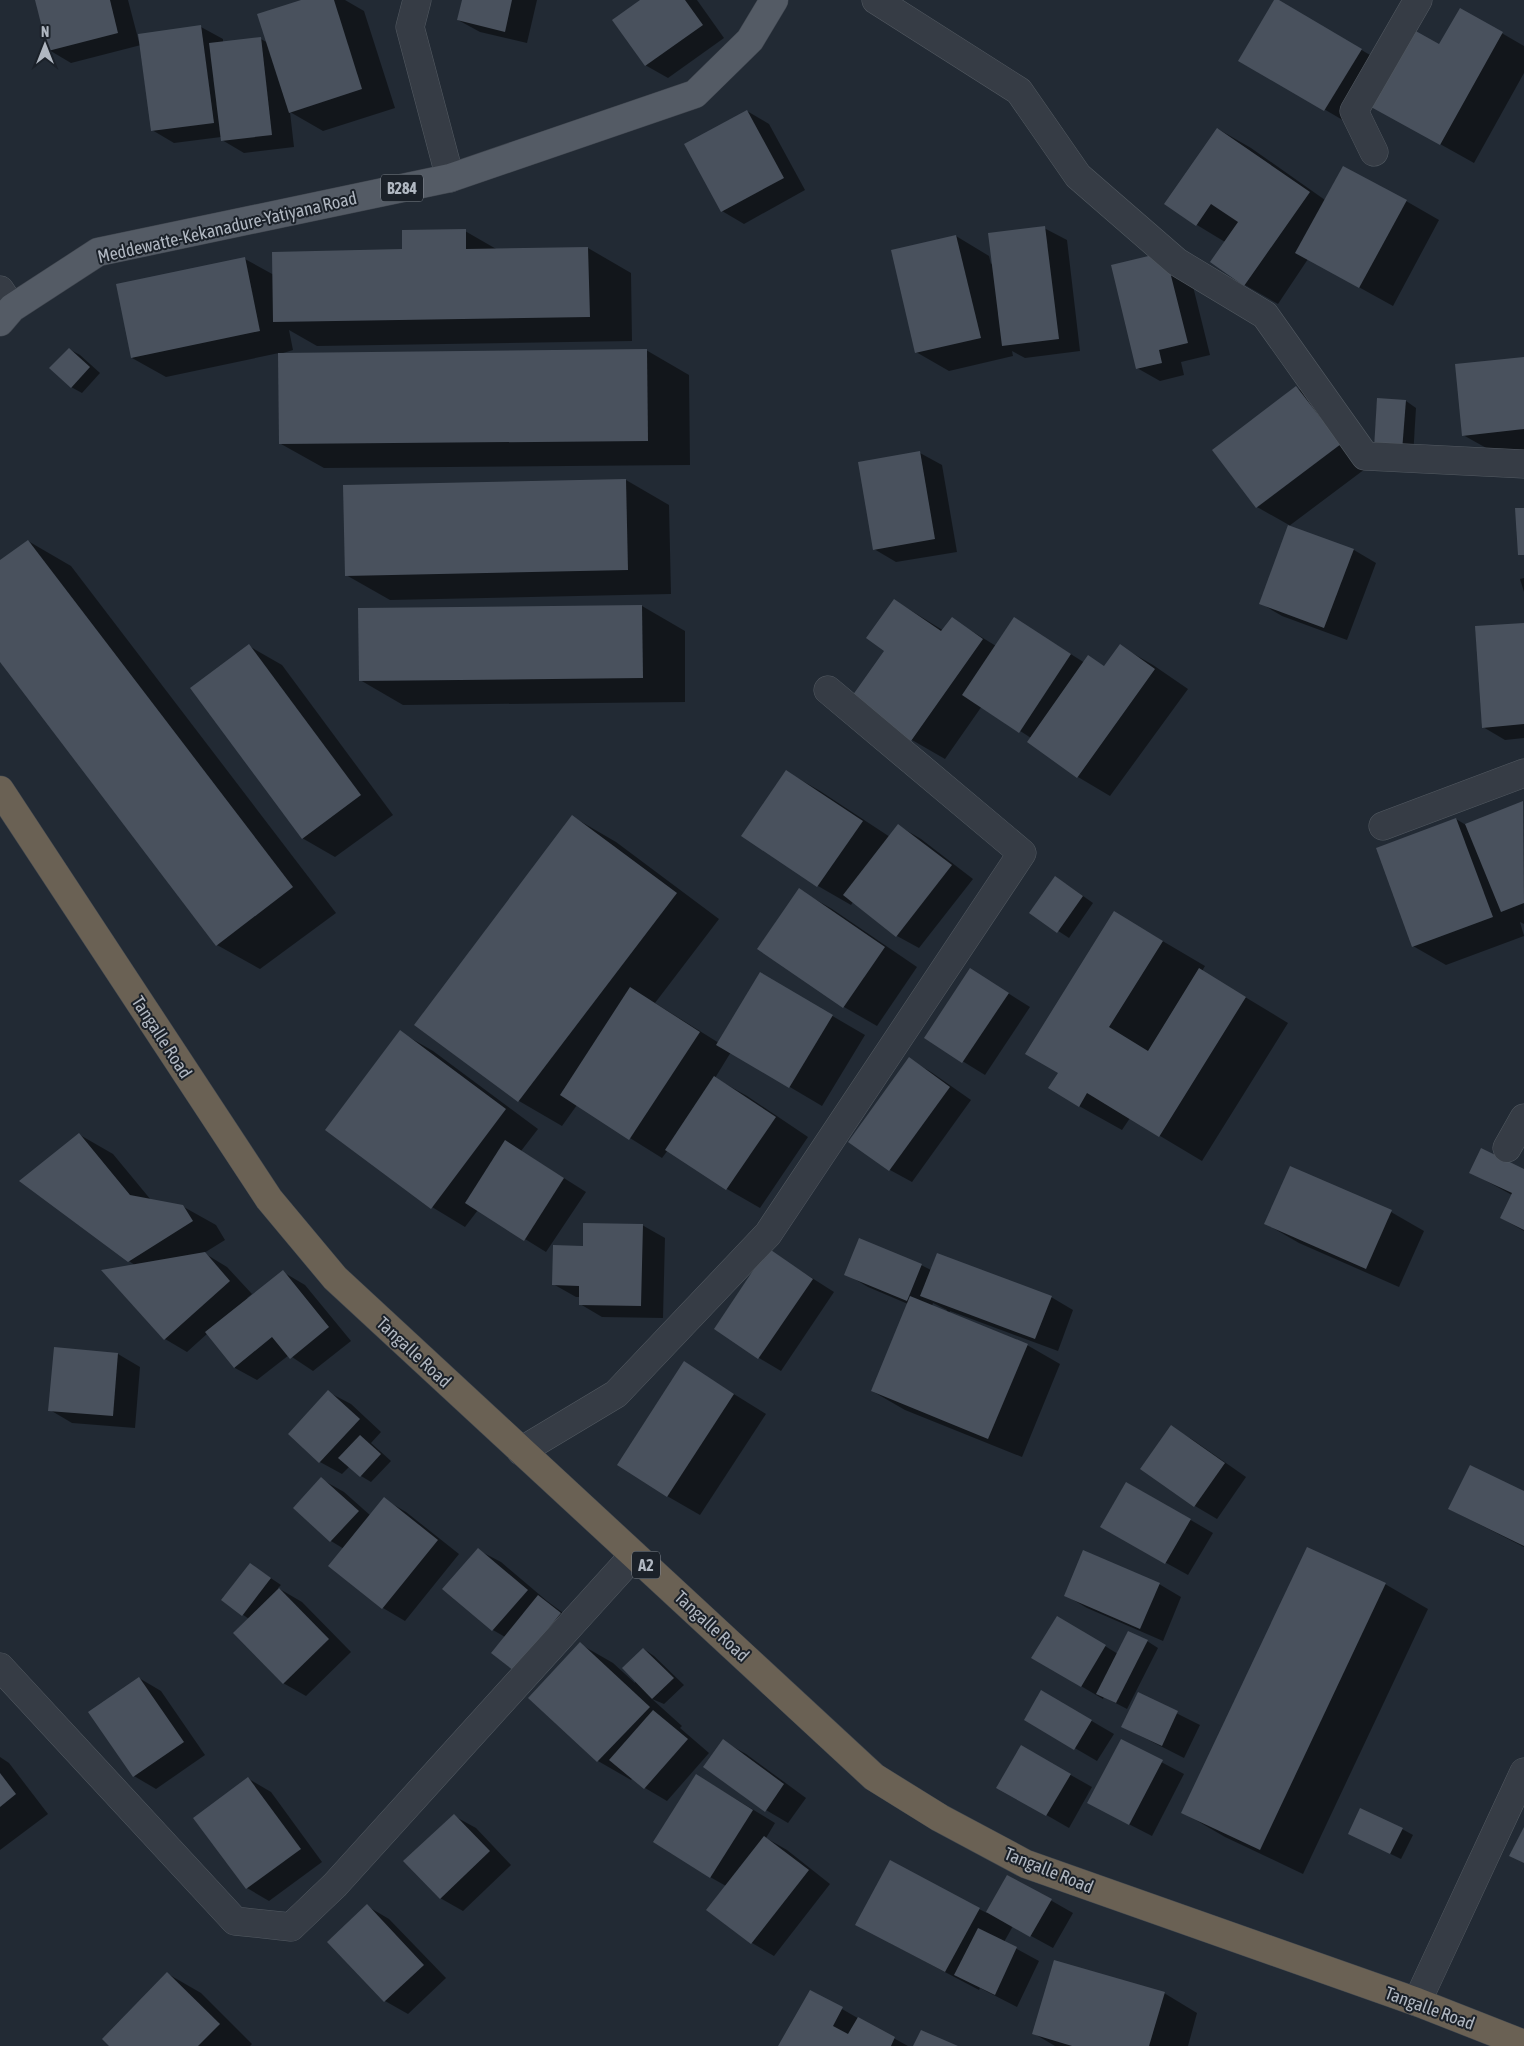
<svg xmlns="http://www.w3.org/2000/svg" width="1524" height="2046" viewBox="0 0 1524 2046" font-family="'Asap Condensed',sans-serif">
<rect width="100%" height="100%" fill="#222a34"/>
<g fill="#0007" fill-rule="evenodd">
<path d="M36,0H128L139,42L201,27L223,39V43L261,39L268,43L305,0H345L364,11L395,108L323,131L290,112L294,147L244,153L222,140L221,137L174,143L152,130L141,45L71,63L49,50Z"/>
<path d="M463,0H537L527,43L480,32L458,20Z"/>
<path d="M643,0H697L724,38L668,78L645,65Z"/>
<path d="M1276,0L1394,69L1439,46L1460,9L1524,46V73L1474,163L1372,106L1358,129L1240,60Z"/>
<path d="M747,111L769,124L805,190L744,224L722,211Z"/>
<path d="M1218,129L1251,148L1325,200L1406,201L1439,220L1393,306L1308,259L1278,304L1245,285L1225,242L1197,225Z"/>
<path d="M1044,228L1067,240L1080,351L1025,358L1012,351L1013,356L949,371L916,352L956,236L989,256L991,264Z"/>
<path d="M465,231L498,250L588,248L631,273L632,341L317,346L289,330L293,350L280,354L646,350L689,375L690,465L324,468L281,444L279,353L166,377L132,358L245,259L274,275L404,250Z"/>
<path d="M1165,254L1188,266L1210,355L1181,362L1184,375L1160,381L1137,368Z"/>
<path d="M69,349L80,355L100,373L82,393L71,387Z"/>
<path d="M1524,358V451L1497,454L1463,435Z"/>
<path d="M1297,388L1330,407L1373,463L1289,526L1354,550L1376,563L1347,640L1282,616L1260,603L1289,525L1257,507Z"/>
<path d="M1406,401L1416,408L1413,457L1386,455Z"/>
<path d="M920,453L942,465L957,552L896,562L874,549Z"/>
<path d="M626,480L669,505L671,594L390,600L346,575Z"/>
<path d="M28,541L71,566L336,913L260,969L217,945L0,660V562Z"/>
<path d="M1524,578V592L1520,579Z"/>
<path d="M894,600L944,631L952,619L996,646L1015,619L1085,663L1089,657L1105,667L1120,646L1153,665L1188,689L1110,796L1078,777L1031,738L982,706L945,759L912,740L886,651Z"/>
<path d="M642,606L685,631V702L403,705L360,680Z"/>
<path d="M1524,625V738L1505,740L1483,727Z"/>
<path d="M249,646L282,665L393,815L335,857L302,838Z"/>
<path d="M787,772L820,791L890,837L899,826L921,839L973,879L919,948L897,936L853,902L851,905L818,886L743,835Z"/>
<path d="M1523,802L1524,924L1520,922L1524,936L1446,965L1413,946L1456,819L1466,825Z"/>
<path d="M573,817L616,842L719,919L655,1003L719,1043L793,993L865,1035L822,1106L731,1052L715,1078L747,1096L808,1137L760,1208L727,1189L668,1150L662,1158L577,1105L562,1126L519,1101L416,1024Z"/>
<path d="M1066,884L1093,903L1069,938L1031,913Z"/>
<path d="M799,890L832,909L917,967L877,1026L844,1007L758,948Z"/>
<path d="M1115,913L1205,966L1202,971L1288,1023L1202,1161L1130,1118L1122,1130L1079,1106L1060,1073Z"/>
<path d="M992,983L1030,1007L985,1075L925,1038Z"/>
<path d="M400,1032L433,1051L538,1129L521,1151L586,1192L546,1252L478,1210L465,1227L432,1207Z"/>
<path d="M909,1059L931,1072L971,1100L912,1182L890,1170Z"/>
<path d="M80,1135L113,1154L151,1200L182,1206L216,1225L225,1240L204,1253L227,1267L252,1294L247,1298L249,1299L283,1272L305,1285L351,1341L313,1371L289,1355L257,1380L235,1368L208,1333L187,1352L165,1339L136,1266L129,1261Z"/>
<path d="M1291,1168L1391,1212L1424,1231L1399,1287L1299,1243L1266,1224Z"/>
<path d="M1524,1171V1231L1501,1218L1512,1195L1470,1172Z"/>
<path d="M642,1225L665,1238L663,1318L602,1317L580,1304V1297H576L553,1284L584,1247Z"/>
<path d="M768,1250L834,1292L781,1371L759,1358Z"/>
<path d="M921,1265L931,1270L1051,1297L1073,1310L1058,1351L950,1311L949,1313L1027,1345L1060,1364L1022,1457L905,1410L872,1391L908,1304L868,1287L846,1274ZM933,1303L947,1310L946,1312L932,1306Z"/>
<path d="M118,1354L140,1367L135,1428L72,1423L50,1410Z"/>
<path d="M684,1363L766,1414L700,1515L667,1496Z"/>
<path d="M328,1392L351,1404L381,1432L371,1443L391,1461L371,1482L361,1476L350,1466L342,1474L320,1462Z"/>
<path d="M1171,1427L1193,1440L1246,1477L1217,1519L1195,1506Z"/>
<path d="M321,1479L344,1492L371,1516L384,1499L406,1512L459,1554L405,1621L383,1608L330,1566L344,1549L331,1541L294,1508Z"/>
<path d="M1127,1483L1213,1533L1188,1575L1123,1539Z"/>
<path d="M1524,1492V1547L1449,1509Z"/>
<path d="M478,1550L501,1562L547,1601L582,1627L537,1683L515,1670L505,1637L493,1630L444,1589Z"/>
<path d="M250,1564L281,1585L278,1588L302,1602L351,1652L306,1696L283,1683L249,1619L222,1600Z"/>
<path d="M1159,1584L1181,1597L1163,1641L1087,1608L1065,1595Z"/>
<path d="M1385,1584L1428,1609L1303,1874L1225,1837L1182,1812Z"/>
<path d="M1079,1630L1118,1654L1147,1641L1158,1648L1127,1709L1104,1697L1103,1699L1033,1658Z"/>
<path d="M580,1644L613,1663L635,1683L644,1649L654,1656L684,1685L664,1704L652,1699L682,1726L680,1728L709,1753L667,1801L645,1788L633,1778L631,1780L598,1761L530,1698Z"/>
<path d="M139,1678L161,1691L205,1755L156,1789L134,1776Z"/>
<path d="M1042,1692L1114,1734L1097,1761L1025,1719Z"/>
<path d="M1138,1694L1200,1725L1184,1758L1123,1727Z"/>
<path d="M723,1741L746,1754L806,1798L788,1823L766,1810Z"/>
<path d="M1121,1741L1184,1774L1152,1836L1111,1815Z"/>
<path d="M1021,1747L1092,1787L1069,1828L998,1787Z"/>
<path d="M0,1757L9,1763L48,1814L0,1850Z"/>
<path d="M696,1775L775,1823L766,1838L787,1850L830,1884L774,1956L752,1943L708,1910L726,1886L710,1877Z"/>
<path d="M249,1779L271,1792L322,1862L269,1901L247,1888Z"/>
<path d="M454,1816L476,1828L511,1865L463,1911L440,1898Z"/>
<path d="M1402,1829L1413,1835L1401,1859L1360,1839Z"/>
<path d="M1008,1876L1073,1913L1053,1948L1013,1926L1004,1942L1039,1961L1017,2007L980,1988L979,1990L890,1943L979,1909L987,1913Z"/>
<path d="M367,1906L389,1919L446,1978L408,2014L385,2001L329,1942Z"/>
<path d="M168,1974L201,1993L252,2044L250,2046H110Z"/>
<path d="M1164,1993L1197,2013L1188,2046H1055L1033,2033Z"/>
<path d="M842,2009L875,2028L908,2046H779Z"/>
</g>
<g fill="#49515d">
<path d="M35,0H110L118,33L48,51Z"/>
<path d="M301,0H334L362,89L289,113L257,14Z"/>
<path d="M462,0H512L505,32L457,20Z"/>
<path d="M640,0H685L703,25L645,66L612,20Z"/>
<path d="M1274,0H1279L1362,49L1324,111L1238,61Z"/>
<path d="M1460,8L1503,32L1440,145L1371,107L1414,30L1439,44Z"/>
<path d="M201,25L214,123L151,131L138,34Z"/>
<path d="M261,37L272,135L221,141L209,43Z"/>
<path d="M747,110L784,178L721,212L684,144Z"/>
<path d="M1217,128L1310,192L1244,286L1210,262L1238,222L1211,204L1196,226L1164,204Z"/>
<path d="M1343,166L1407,200L1359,288L1295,253Z"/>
<path d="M1045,226L1059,339L1002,346L988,233Z"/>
<path d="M466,229V249L588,247L590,317L273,322L272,252L402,249V230Z"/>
<path d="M956,235L981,338L915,353L891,250Z"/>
<path d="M1165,252L1188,343L1159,350L1162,363L1136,369L1111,265Z"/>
<path d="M245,257L260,331L131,358L116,284Z"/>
<path d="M69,348L90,367L71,388L49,368Z"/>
<path d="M647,349L648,441L279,444L278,353Z"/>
<path d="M1524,357V429L1462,436L1455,364Z"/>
<path d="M1296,386L1341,444L1256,508L1212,450Z"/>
<path d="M1377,398L1406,400L1402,451L1374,449Z"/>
<path d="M920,451L935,539L873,550L858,462Z"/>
<path d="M626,479L628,570L345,576L343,485Z"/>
<path d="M1515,508H1524V555H1518Z"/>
<path d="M1288,525L1354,549L1324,628L1259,604Z"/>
<path d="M28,540L293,887L216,946L0,662V560Z"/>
<path d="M894,599L941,631L952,617L983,639L911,741L850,699L884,651L866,638Z"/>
<path d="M642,605L643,678L359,681L358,608Z"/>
<path d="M1014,617L1071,654L1019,733L962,695Z"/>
<path d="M1524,623V724L1482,728L1475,626Z"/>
<path d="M249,644L361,795L302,839L190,688Z"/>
<path d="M1120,644L1155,669L1077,778L1027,742L1088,655L1104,666Z"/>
<path d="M786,770L863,821L817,887L741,836Z"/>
<path d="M1523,801L1524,903L1501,912L1465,824Z"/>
<path d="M572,815L677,893L518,1102L414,1025Z"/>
<path d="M1456,818L1493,917L1412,947L1376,848Z"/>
<path d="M898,824L952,865L896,937L843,895Z"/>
<path d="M1055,876L1083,896L1057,933L1029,913Z"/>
<path d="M799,888L885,947L843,1008L757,949Z"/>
<path d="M1114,911L1163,941L1109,1027L1148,1051L1199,968L1246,997L1159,1137L1087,1093L1079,1107L1048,1088L1058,1073L1025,1054Z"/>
<path d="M970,968L1009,993L962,1063L924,1038Z"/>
<path d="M760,972L833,1015L789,1088L716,1045Z"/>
<path d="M630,987L700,1032L629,1140L560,1095Z"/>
<path d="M400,1030L506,1109L431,1209L325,1130Z"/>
<path d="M909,1057L950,1087L889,1171L848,1142Z"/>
<path d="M714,1076L776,1117L726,1190L665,1150Z"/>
<path d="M79,1133L130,1195L183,1205L193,1221L128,1262L19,1181Z"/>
<path d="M505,1140L564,1178L524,1241L465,1203Z"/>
<path d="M1481,1148L1524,1169V1230L1500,1218L1512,1193L1469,1173Z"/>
<path d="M1290,1166L1392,1210L1366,1269L1264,1224Z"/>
<path d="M583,1223L643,1224L641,1306L579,1305V1286L552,1285L553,1245L583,1246Z"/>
<path d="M859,1238L922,1264L907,1301L844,1275Z"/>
<path d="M768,1248L813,1279L758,1359L714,1329Z"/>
<path d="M205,1252L230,1281L164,1340L101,1270Z"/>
<path d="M937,1253L1052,1296L1035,1339L920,1296Z"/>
<path d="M283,1270L329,1327L290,1359L272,1337L234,1368L205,1332Z"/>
<path d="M910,1296L1028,1344L988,1439L871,1391Z"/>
<path d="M54,1347L118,1353L113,1416L48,1411Z"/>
<path d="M684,1361L734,1394L667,1497L617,1465Z"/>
<path d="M328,1390L360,1419L319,1463L288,1434Z"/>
<path d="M1171,1425L1225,1463L1194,1507L1140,1469Z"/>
<path d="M360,1435L381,1454L360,1477L338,1458Z"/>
<path d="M1470,1465L1524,1491V1546L1448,1509Z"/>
<path d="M321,1477L359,1511L330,1542L293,1508Z"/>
<path d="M1126,1482L1191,1519L1165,1564L1100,1527Z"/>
<path d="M384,1497L438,1540L382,1609L328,1566Z"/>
<path d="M1307,1547L1386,1583L1260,1850L1181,1813Z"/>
<path d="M478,1548L528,1590L492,1631L442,1589Z"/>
<path d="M1083,1550L1160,1583L1140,1629L1064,1596Z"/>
<path d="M250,1563L271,1578L242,1616L221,1600Z"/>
<path d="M279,1588L329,1639L283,1684L233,1633Z"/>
<path d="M538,1595L561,1613L514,1671L491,1653Z"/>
<path d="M1057,1616L1106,1645L1081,1687L1031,1658Z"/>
<path d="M1128,1631L1148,1640L1116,1703L1096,1694Z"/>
<path d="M580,1642L650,1707L597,1762L528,1698Z"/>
<path d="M643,1648L674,1678L652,1699L622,1668Z"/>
<path d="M139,1677L184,1742L133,1777L88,1712Z"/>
<path d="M1041,1690L1092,1720L1074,1750L1024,1720Z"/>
<path d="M1138,1692L1178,1711L1162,1746L1121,1727Z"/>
<path d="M653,1710L688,1739L644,1789L609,1760Z"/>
<path d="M723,1739L784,1784L765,1812L703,1767Z"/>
<path d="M1121,1739L1163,1760L1129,1825L1087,1803Z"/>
<path d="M1021,1745L1071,1774L1046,1816L996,1788Z"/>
<path d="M0,1773L16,1794L0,1807Z"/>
<path d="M696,1774L753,1810L710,1878L653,1842Z"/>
<path d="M248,1777L301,1849L246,1889L193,1818Z"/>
<path d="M1360,1808L1403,1828L1390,1854L1348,1834Z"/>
<path d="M454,1814L490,1851L440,1899L403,1861Z"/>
<path d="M1524,1827V1863L1509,1856Z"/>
<path d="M764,1836L809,1870L751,1944L706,1910Z"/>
<path d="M890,1860L980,1908L945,1972L855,1925Z"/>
<path d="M1007,1875L1052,1899L1030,1937L986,1912Z"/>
<path d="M367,1904L424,1965L384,2002L327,1942Z"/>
<path d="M978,1928L1017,1947L995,1995L954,1975Z"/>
<path d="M1054,1960L1165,1992L1149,2046H1072L1032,2034Z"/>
<path d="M167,1972L220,2024L198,2046H109L102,2039Z"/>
<path d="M810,1990L843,2007L833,2026L848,2034L858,2017L895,2037L891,2046H778Z"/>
<path d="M921,2030L958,2046H913Z"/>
</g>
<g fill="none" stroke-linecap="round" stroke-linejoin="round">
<g stroke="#535a62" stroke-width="29">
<g id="street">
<path d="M417,0L410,27L450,178"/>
<path d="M876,0L1019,91L1078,176L1177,262L1265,315L1365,456L1524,464"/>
<path d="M1374,152L1354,111L1418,0"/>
<path d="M0,290L12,308"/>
<path d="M1383,826L1524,773"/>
<path d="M1507,1148L1524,1118"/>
<path d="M521,1451L616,1394L768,1234L1022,853L828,690"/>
<path d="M0,1667L235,1921L291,1927L335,1885L634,1555"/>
<path d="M1417,2002L1524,1772"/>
</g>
</g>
<g stroke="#3f454e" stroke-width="29">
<path id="primary" d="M0,322L12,308L98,252L450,178L695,94L750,40L774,0"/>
</g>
<g stroke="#40474f" stroke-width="29">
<path id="highway" d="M0,790L269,1199L335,1278L874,1777L940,1818L1026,1864L1417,2002L1524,2044"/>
</g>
<use href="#street" stroke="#363c45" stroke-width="28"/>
<use href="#primary" stroke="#545b65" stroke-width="28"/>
<use href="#highway" stroke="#6a6154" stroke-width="28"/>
</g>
<g text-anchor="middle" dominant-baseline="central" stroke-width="4" stroke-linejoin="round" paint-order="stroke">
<g fill="#1b2129" stroke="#838a93" stroke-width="1">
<rect x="381" y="174.5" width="42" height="27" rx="4"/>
<rect x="632" y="1551.5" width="28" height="27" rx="4"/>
</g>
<g font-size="16" font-weight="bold" fill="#b0b7c1">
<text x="402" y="188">B284</text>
<text x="646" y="1565">A2</text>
</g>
<g font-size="18" fill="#b0b7c1" stroke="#1b2129">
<text transform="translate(227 227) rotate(-13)">Meddewatte-Kekanadure-Yatiyana Road</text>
<text transform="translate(162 1037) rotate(57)">Tangalle Road</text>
<text transform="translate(414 1352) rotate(43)">Tangalle Road</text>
<text transform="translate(712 1626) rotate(43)">Tangalle Road</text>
<text transform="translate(1049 1870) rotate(22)">Tangalle Road</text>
<text transform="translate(1430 2008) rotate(20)">Tangalle Road</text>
</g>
</g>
<g transform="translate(45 45)" stroke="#1b2129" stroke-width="4" paint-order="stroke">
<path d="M0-4L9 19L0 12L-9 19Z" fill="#b0b7c1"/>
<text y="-8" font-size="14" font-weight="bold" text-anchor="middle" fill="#b0b7c1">N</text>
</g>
</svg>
